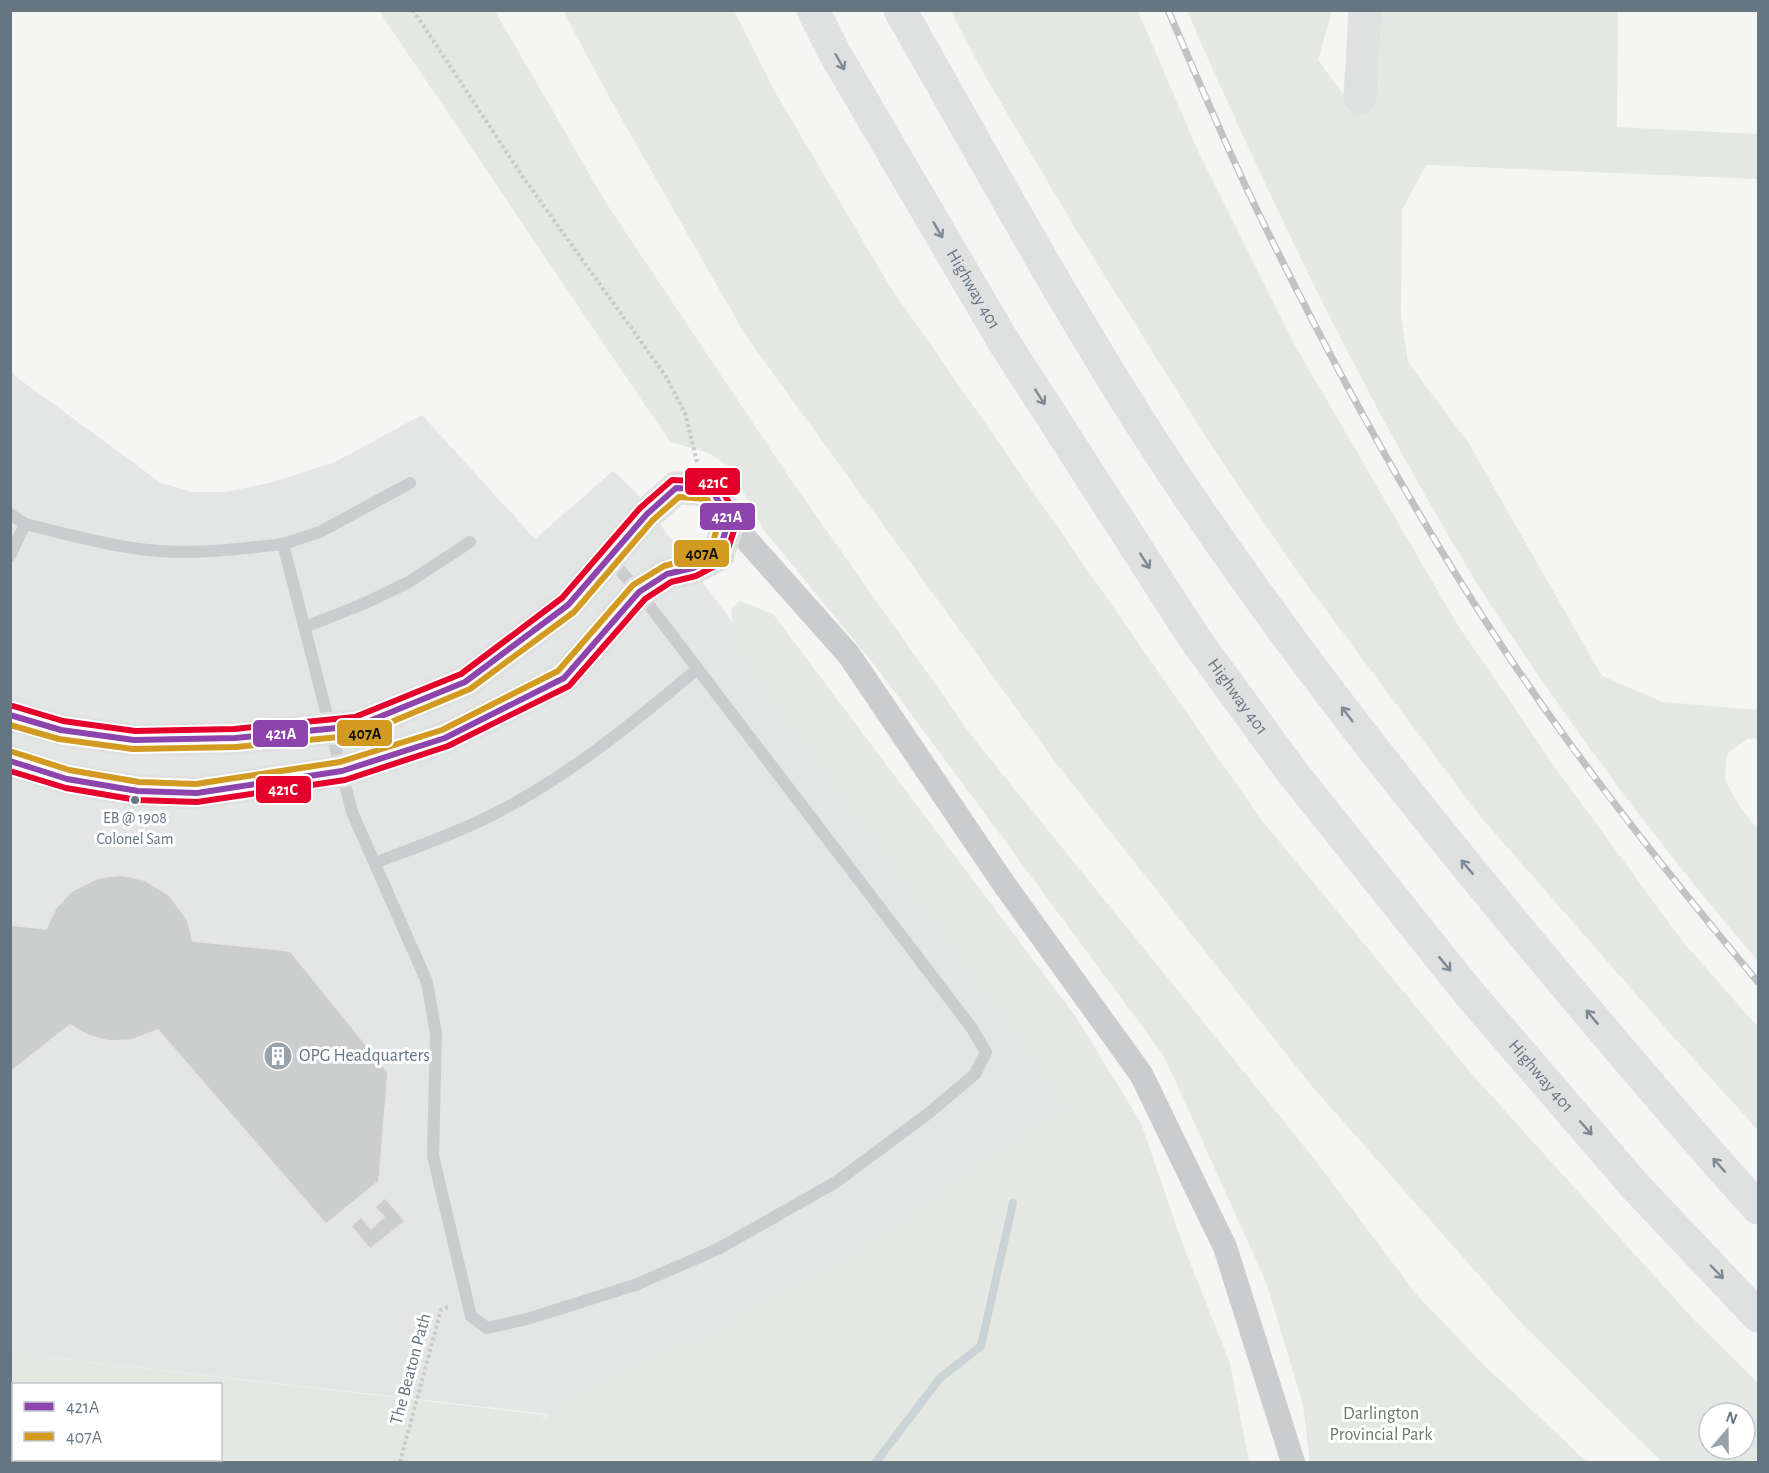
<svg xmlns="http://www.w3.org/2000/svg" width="1769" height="1473" viewBox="0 0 1769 1473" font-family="'Alegreya Sans',sans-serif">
<rect width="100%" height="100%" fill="#f5f5f4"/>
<path fill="#e4e5e5" d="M11,373L161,483L193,492H226L273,482L335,462L422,415L535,539L613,471L636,492L1086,1100L600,1420L11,1353Z"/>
<g fill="#e4e8e2" fill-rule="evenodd">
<path d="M379,11H495L606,203L795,486L974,739L1312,1156L1417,1295L1483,1364L1587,1462H1310L1303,1405L1266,1282L1164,1056L877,668L763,529L730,467L709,453L670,442Z"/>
<path d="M563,11H734L775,92L889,285L1260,818L1470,1072L1695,1321L1758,1383V1462H1662L1523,1325L1310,1084L1056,763L746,336L612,102ZM1709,1413H1745V1449H1709Z"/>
<path d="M951,11H1138L1197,149L1293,342L1457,624L1559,773L1683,942L1758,1027V1130L1670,1033L1479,815L1299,574L1213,448L1078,233L981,69Z"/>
<path d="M1187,11H1332L1318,60L1342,93L1376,89L1381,11H1618L1617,127L1758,134V179L1426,165L1402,210L1401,315L1408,362L1469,444L1602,676L1663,702L1758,710V738L1747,739L1727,754L1725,780L1740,807L1758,830V961C1679,869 1605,773 1537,673C1517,643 1496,615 1478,585C1366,401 1273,207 1187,11Z"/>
<path d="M740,601L773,614L1076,1017L1141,1123L1183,1245L1230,1363L1249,1462H11V1353L547,1415L536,1430L562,1398L714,1331L862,1248L1052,1112L1067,1109L736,652L731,608ZM14,1384H220V1460H14Z"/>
</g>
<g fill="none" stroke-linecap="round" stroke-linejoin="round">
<path stroke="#cad3d5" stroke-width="8" d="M876,1462L940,1378L981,1346L1013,1203"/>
</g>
<g fill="#cccece" stroke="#e4e4e4" stroke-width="1.5">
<path d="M121,875L144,880L169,895L187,919L193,941L290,951L388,1072L379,1181L326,1224L158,1030L131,1040L109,1041L87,1035L70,1025L10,1072V925L46,929L56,908L72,891L98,878Z"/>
<path d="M385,1198L405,1221L370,1249L351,1226L361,1217L371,1229L384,1217L375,1207Z"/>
</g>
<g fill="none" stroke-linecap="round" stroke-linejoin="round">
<g stroke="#c9caca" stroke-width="4" stroke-dasharray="3 3" stroke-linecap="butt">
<path d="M413,10L525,180L665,375L685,413L697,462"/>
<path d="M400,1462L441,1310L450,1306"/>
</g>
<g stroke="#cacccd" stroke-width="12">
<path d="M10,514L25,524"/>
<path d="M283,544L320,532L410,483"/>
<path d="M10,556L25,524C66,534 106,545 148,550C192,555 239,549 283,544L352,812L427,982L436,1034L433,1156L471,1316L487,1328L527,1319L635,1285L718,1249L836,1182L929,1113L975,1074L986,1052L971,1027L639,592L611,560"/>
<path d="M305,627L361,605L409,582L470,542"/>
<path d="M375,863C411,849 448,836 482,820C560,783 631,725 696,670"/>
</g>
<path stroke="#cacccd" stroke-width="24" d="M729,520L849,655L1006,887L1141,1074L1225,1247L1293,1462"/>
<g stroke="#dfe0e0" stroke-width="33">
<path d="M1360,97L1365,10"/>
<path d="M10,715L61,730L134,740L235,738L357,726L465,682L568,605L647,514L676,488L712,490L729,520L718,555L693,568L667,574L639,592L564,678L445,738L342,771L197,793L138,791L67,779L10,761"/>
</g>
<g stroke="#dfe0e0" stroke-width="33">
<path id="s1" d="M813,10L834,52L1002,339L1195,639L1292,772L1468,992L1635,1186L1758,1316"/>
<path d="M900,10C980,150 1057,292 1143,427C1253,598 1378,759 1507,915C1589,1014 1672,1113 1758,1208"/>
</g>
<g stroke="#c1c2c3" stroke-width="7">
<path id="rail" d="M1168,10C1197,77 1225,144 1257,210C1331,362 1413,513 1507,654C1584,769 1670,877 1758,982"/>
</g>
<use href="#rail" stroke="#fff" stroke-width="4.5" stroke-dasharray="14" stroke-linecap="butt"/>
<g stroke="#fff" stroke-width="10">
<path id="bus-1" d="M10,715L61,730L134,740L235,738L357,726L465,682L568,605L647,514L676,488L712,490L729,520L718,555L693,568L667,574L639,592L564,678L445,738L342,771L197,793L138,791L67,779L10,761"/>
</g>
<g stroke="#fff" stroke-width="10">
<path id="bus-2" d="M10,725L59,739L133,749L236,747L360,735L470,689L574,612L653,520L679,497L707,499L719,521L711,549L690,559L664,566L633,585L558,671L442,730L340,762L196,784L139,782L69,770L13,752"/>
</g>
<g stroke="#fff" stroke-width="10">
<path id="bus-3" d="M10,771L66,788L137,800L197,802L345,780L448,746L569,686L645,599L671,582L696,576L724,561L738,518L717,482L672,480L640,508L562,598L461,674L355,717L234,729L135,731L63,721L13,706"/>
</g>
<use href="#bus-1" stroke="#8e44ad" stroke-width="6"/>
<use href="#bus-2" stroke="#d29a21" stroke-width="6"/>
<use href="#bus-3" stroke="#e4002b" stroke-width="6"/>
</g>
<defs><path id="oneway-shaft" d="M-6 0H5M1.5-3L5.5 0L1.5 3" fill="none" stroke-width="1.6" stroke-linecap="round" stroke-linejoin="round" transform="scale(1.5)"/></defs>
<g stroke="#7d8b96">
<use href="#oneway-shaft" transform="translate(840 62) rotate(60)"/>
<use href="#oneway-shaft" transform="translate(938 230) rotate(60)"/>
<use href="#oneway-shaft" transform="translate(1040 397) rotate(57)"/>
<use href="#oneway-shaft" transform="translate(1145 561) rotate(57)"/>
<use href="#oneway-shaft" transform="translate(1347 714) rotate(-127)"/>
<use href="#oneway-shaft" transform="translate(1467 867) rotate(-130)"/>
<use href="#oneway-shaft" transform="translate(1445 964) rotate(50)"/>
<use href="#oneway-shaft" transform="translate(1592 1017) rotate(-130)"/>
<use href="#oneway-shaft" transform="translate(1586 1128) rotate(49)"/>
<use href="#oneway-shaft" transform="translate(1719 1165) rotate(-132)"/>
<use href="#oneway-shaft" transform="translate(1717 1272) rotate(46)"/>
</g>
<defs>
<g id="building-disc" transform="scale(1.5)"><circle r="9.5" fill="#97a2ab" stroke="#fff"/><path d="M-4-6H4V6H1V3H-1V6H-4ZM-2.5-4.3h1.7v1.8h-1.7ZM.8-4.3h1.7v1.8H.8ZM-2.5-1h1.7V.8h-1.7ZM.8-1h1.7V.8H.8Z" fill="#fff"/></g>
</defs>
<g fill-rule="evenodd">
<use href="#building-disc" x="278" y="1056"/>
</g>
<circle fill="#657683" stroke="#fff" stroke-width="2" cx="135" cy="800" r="5"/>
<g text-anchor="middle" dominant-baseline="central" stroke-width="6" stroke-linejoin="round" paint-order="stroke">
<g font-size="16" fill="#657683" stroke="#fff">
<text x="135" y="818">EB @ 1908<tspan x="135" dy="21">Colonel Sam</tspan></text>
</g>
<g font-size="18" fill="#657683" stroke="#fff">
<text stroke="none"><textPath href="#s1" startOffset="322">Highway 401</textPath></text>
<text stroke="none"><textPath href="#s1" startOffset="808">Highway 401</textPath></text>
<text stroke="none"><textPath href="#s1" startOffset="1294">Highway 401</textPath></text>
<text transform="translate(411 1369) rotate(-75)">The Beaton Path</text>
</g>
<g font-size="18" fill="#657683" stroke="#fff" text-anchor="start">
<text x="299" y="1056">OPG Headquarters</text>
</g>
<g font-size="18" fill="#697b64" stroke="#fff">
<text x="1381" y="1414">Darlington<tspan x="1381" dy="21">Provincial Park</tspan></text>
</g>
</g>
<g stroke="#fff" stroke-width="2">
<rect x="684" y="467" width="57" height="29" rx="6" fill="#e4002b"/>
<rect x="699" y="502" width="57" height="29" rx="6" fill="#8e44ad"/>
<rect x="673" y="539" width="57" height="29" rx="6" fill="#d29a21"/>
<rect x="336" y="719" width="57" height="28" rx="6" fill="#d29a21"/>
<rect x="252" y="719" width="57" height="29" rx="6" fill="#8e44ad"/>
<rect x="255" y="775" width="57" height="29" rx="6" fill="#e4002b"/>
</g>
<g font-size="16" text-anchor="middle" font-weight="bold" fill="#fff">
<text x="713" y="488">421C</text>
<text x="727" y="522">421A</text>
<text x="281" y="739">421A</text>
<text x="283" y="795">421C</text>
</g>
<g font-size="16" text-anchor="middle" font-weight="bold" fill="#111">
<text x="702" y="559">407A</text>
<text x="365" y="739">407A</text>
</g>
<rect width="1769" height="1473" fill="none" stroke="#657683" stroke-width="24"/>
<rect x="12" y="1383" width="210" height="78" fill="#ffffff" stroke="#c1c8cd" stroke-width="1.5"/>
<rect x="24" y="1402" width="30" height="9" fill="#8e44ad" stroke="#c1c8cd" stroke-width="1.5"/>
<text x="66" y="1413" font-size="18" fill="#657683">421A</text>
<rect x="24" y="1432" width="30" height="9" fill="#d29a21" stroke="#c1c8cd" stroke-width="1.5"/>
<text x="66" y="1443" font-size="18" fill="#657683">407A</text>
<g transform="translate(1727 1431) rotate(20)"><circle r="28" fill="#ffffff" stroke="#c1c8cd" stroke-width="1.5"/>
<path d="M0-4.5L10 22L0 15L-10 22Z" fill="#97a2ab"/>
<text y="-9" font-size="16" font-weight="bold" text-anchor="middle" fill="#657683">N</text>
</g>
</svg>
